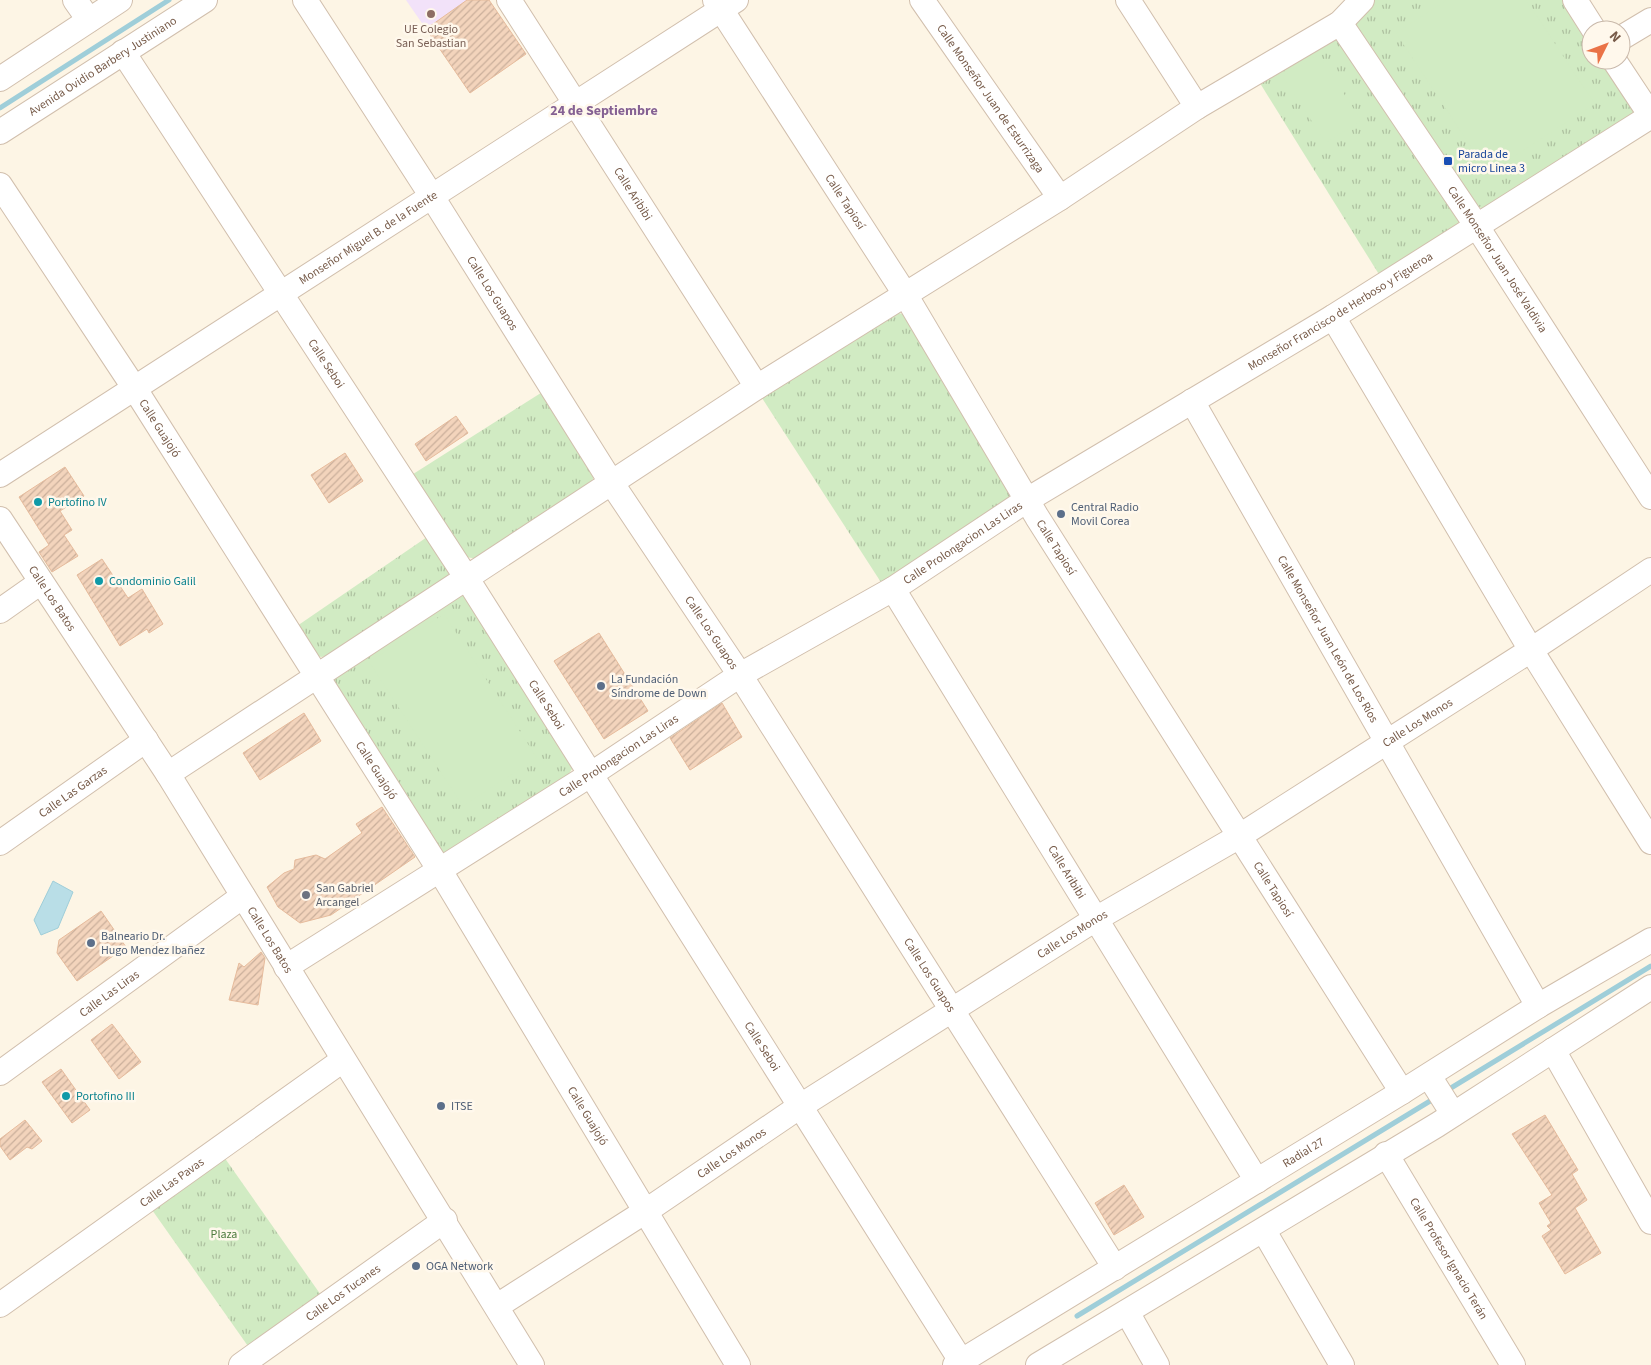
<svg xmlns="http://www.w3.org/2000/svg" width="1651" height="1365" viewBox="0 0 1651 1365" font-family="'Source Sans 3',sans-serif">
<defs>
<pattern id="grass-tufts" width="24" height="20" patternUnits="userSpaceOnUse" patternTransform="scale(1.25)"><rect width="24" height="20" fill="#d1ebc3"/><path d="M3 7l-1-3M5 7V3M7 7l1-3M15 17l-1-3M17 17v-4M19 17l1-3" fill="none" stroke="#aec1a0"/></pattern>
<pattern id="building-hatch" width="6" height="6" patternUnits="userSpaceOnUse" patternTransform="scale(1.25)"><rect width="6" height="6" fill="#f3d4bc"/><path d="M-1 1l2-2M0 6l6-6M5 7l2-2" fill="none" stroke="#caaf9b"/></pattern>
</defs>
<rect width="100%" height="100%" fill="#fdf5e5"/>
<path fill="#f2e2f9" d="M406,0H467L426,29Z"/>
<g fill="url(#grass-tufts)">
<path d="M1373,0H1567L1591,37V60H1606L1637,108L1634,121L1482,209L1476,204L1355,27L1359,16Z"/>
<path d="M1333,39L1339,41L1462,220L1460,225L1380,276L1258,80Z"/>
<path d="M896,312L908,316L1017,498L884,587L762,398Z"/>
<path d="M544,391L594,476L591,484L479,559L465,557L410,476Z"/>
<path d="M430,535L450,568L448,576L327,656L321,657L315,654L297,626Z"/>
<path d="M463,593L572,759V769L567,777L449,853L440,852L334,685V677Z"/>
<path d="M224,1157L323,1298L250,1349L150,1207Z"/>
</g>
<g fill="#d1ebc3">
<path d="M1447,0H1526L1595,104L1488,173L1396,33Z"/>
<path d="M1318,54L1361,120L1326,143L1283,77Z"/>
<path d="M444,614L537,758L463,806L369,662Z"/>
</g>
<path fill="#b9dee7" stroke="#9fced9" d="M53,881L73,892L58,928L41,935L34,920Z"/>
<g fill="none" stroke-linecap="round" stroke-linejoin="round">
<g stroke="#9fced9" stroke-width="5">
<path d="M0,108L169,0"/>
<path d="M1446,1091L1651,966"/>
<path d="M1077,1316L1435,1098"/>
</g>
</g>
<g fill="url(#building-hatch)" stroke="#e6bb9c">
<path d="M467,0H489L526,54L470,93L426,29Z"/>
<path d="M456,416L468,433L426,461L415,444Z"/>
<path d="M345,453L363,481L329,503L311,475Z"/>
<path d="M65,467L84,496L60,511L72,530L64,535L78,556L52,572L39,552L49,545L19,497Z"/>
<path d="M102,559L128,598L142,589L163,624L149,633L147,629L120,646L77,575Z"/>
<path d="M599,633L648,711L604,739L554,661Z"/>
<path d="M722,703L742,737L690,770L670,738Z"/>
<path d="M304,713L321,741L260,780L243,753Z"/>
<path d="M382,807L415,857L331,915L300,923L278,907L267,887L284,873L294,869L295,860L316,855L325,859L362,833L356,824Z"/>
<path d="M101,911L126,947L77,981L57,953L59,940Z"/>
<path d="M261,952L265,958L258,1005L229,1000L239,963L244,967Z"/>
<path d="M112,1024L141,1062L119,1079L91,1040Z"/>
<path d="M61,1069L90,1110L72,1123L42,1082Z"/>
<path d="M1545,1115L1578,1170L1572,1174L1587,1200L1575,1208L1601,1253L1565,1274L1542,1236L1551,1230L1547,1226L1551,1223L1539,1203L1552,1195L1512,1134Z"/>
<path d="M25,1120L42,1141L32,1149L27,1147L10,1160L0,1146V1139Z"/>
<path d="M1124,1185L1144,1217L1114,1235L1095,1203Z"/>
</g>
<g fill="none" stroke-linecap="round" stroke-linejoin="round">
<g stroke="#d1bfad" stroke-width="26">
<g id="minor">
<path d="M75,0L89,20"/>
<path id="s1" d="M305,0L431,195L611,482L740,675L1115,1268"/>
<path id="s2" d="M509,0L757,387"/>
<path id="s3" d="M715,0L905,294L1037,517L1402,1092"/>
<path id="s4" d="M922,0L1060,198"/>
<path d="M1128,0L1197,107"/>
<path d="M1575,0L1594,30"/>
<path id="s5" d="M1340,23L1476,225L1651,497"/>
<path d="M1621,38L1651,20"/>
<path id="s6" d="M123,52L466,577L961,1361"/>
<path d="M1614,60L1651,116"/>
<path d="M0,79L120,0"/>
<path id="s7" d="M0,132L205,0"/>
<path id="s8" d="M0,185L135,389L439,869L738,1365"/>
<path d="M1333,317L1531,650L1651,842"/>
<path id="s9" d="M1192,401L1538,1006"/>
<path id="s10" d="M0,475L736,0"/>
<path id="s11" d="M0,519L168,774L532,1365"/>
<path id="s12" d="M893,589L1257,1181"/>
<path d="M0,611L41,582"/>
<path d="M168,774L757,387L1060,198L1197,107L1340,23L1362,0"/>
<path id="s13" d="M0,843L146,740"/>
<path id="s14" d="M286,967L590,775L740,675L893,589L1027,500L1333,317L1651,116"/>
<path d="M1553,1050L1651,1222"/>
<path id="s15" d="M0,1073L243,896"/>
<path d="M1429,1076L1453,1114"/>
<path id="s16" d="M1386,1154L1513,1365"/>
<path d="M1264,1231L1342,1365"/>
<path id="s17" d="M0,1305L343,1060"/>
<path id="s18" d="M497,1306L646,1211L799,1107L1094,920L1238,837L1531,650L1651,570"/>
<path d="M1127,1312L1157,1365"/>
<path id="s19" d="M241,1365L445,1220"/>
<path id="s20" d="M955,1365L1402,1092L1538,1006L1651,940"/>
<path d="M1038,1365L1437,1125L1651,987"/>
</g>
</g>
<use href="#minor" stroke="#fff" stroke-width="24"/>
</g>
<circle fill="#8d6e63" stroke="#fff8ec" stroke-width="2" cx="431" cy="14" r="5"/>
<rect fill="#1a4fb4" stroke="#fff8ec" stroke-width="2" x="1443" y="156" width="10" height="10" rx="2.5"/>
<g fill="#0f9aa8" stroke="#fff8ec" stroke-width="2">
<circle cx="38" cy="502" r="5"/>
<circle cx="99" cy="581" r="5"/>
<circle cx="66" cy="1096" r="5"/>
</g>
<g fill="#5c6f8a" stroke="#fff8ec" stroke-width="2">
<circle cx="1061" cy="514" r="5"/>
<circle cx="601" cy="686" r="5"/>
<circle cx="91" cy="943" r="5"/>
<circle cx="441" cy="1106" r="5"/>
<circle cx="416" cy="1266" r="5"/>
</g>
<circle fill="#6b7280" stroke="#fff8ec" stroke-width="2" cx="306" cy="895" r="5"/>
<g text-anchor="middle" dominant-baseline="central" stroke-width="5" stroke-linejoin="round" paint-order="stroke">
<g font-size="12" fill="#785e54" stroke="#fff8ec">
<text x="431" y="29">UE Colegio<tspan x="431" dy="14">San Sebastian</tspan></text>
</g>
<g font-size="12" fill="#775b49" stroke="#fff8ec">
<text stroke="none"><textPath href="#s7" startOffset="122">Avenida Ovidio Barbery Justiniano</textPath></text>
<text stroke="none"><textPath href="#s4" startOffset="120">Calle Monseñor Juan de Esturrizaga</textPath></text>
<text stroke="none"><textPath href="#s2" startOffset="230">Calle Aribibi</textPath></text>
<text stroke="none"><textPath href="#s3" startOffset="240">Calle Tapiosí</textPath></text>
<text stroke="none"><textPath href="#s10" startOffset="438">Monseñor Miguel B. de la Fuente</textPath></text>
<text stroke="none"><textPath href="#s5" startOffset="284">Calle Monseñor Juan José Valdivia</textPath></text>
<text stroke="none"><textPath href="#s1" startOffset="348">Calle Los Guapos</textPath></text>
<text stroke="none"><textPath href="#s14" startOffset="1242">Monseñor Francisco de Herboso y Figueroa</textPath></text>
<text stroke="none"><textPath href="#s6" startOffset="372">Calle Seboi</textPath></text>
<text stroke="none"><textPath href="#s8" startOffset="291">Calle Guajojó</textPath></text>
<text stroke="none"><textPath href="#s14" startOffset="799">Calle Prolongacion Las Liras</textPath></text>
<text stroke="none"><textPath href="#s3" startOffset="645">Calle Tapiosí</textPath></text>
<text stroke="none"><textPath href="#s11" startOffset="95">Calle Los Batos</textPath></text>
<text stroke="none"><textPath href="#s1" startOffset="752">Calle Los Guapos</textPath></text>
<text stroke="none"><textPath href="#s9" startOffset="274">Calle Monseñor Juan León de Los Ríos</textPath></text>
<text stroke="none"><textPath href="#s6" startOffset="778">Calle Seboi</textPath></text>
<text stroke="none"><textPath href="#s18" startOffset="1090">Calle Los Monos</textPath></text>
<text stroke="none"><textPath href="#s14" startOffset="394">Calle Prolongacion Las Liras</textPath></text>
<text stroke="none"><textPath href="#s8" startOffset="696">Calle Guajojó</textPath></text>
<text stroke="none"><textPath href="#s13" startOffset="89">Calle Las Garzas</textPath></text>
<text stroke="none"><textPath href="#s12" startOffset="332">Calle Aribibi</textPath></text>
<text stroke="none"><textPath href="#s3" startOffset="1050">Calle Tapiosí</textPath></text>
<text stroke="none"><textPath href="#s18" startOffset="685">Calle Los Monos</textPath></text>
<text stroke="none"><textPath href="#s11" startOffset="500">Calle Los Batos</textPath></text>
<text stroke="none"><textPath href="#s1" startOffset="1158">Calle Los Guapos</textPath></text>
<text stroke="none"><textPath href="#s15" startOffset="135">Calle Las Liras</textPath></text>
<text stroke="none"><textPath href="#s6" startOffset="1182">Calle Seboi</textPath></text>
<text stroke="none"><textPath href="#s8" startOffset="1101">Calle Guajojó</textPath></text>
<text stroke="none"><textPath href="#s18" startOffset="280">Calle Los Monos</textPath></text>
<text stroke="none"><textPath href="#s20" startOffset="408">Radial 27</textPath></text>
<text stroke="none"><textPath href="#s17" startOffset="211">Calle Las Pavas</textPath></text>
<text stroke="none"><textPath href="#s16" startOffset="122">Calle Profesor Ignacio Terán</textPath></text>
<text stroke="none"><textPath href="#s19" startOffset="125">Calle Los Tucanes</textPath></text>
</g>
<g font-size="12" fill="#164399" stroke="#fff8ec" text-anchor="start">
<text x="1458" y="154">Parada de<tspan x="1458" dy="14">micro Linea 3</tspan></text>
</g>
<g font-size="12" fill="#0d838f" stroke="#fff8ec" text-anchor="start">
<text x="48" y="502">Portofino IV</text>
<text x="109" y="581">Condominio Galil</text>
<text x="76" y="1096">Portofino III</text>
</g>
<g font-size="12" fill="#4e5e75" stroke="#fff8ec" text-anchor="start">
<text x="1071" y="507">Central Radio<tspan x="1071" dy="14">Movil Corea</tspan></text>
<text x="611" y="679">La Fundación<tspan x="611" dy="14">Síndrome de Down</tspan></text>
<text x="101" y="936">Balneario Dr.<tspan x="101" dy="14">Hugo Mendez Ibañez</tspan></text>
<text x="451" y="1106">ITSE</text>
<text x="426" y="1266">OGA Network</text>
</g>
<g font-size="12" fill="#5b616d" stroke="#fff8ec" text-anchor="start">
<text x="316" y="888">San Gabriel<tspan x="316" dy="14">Arcangel</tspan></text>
</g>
<g font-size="12" fill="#507d41" stroke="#fff8ec">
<text x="224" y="1234">Plaza</text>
</g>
<g font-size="14" font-weight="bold" fill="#856193" stroke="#fff8ec">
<text x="604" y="111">24 de Septiembre</text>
</g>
</g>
<g transform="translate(1606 45) rotate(48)"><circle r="24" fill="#fff8ec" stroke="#c9b9ab"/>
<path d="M0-4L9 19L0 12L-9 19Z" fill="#ea7347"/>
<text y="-8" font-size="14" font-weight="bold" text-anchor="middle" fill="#775b49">N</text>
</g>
</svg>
